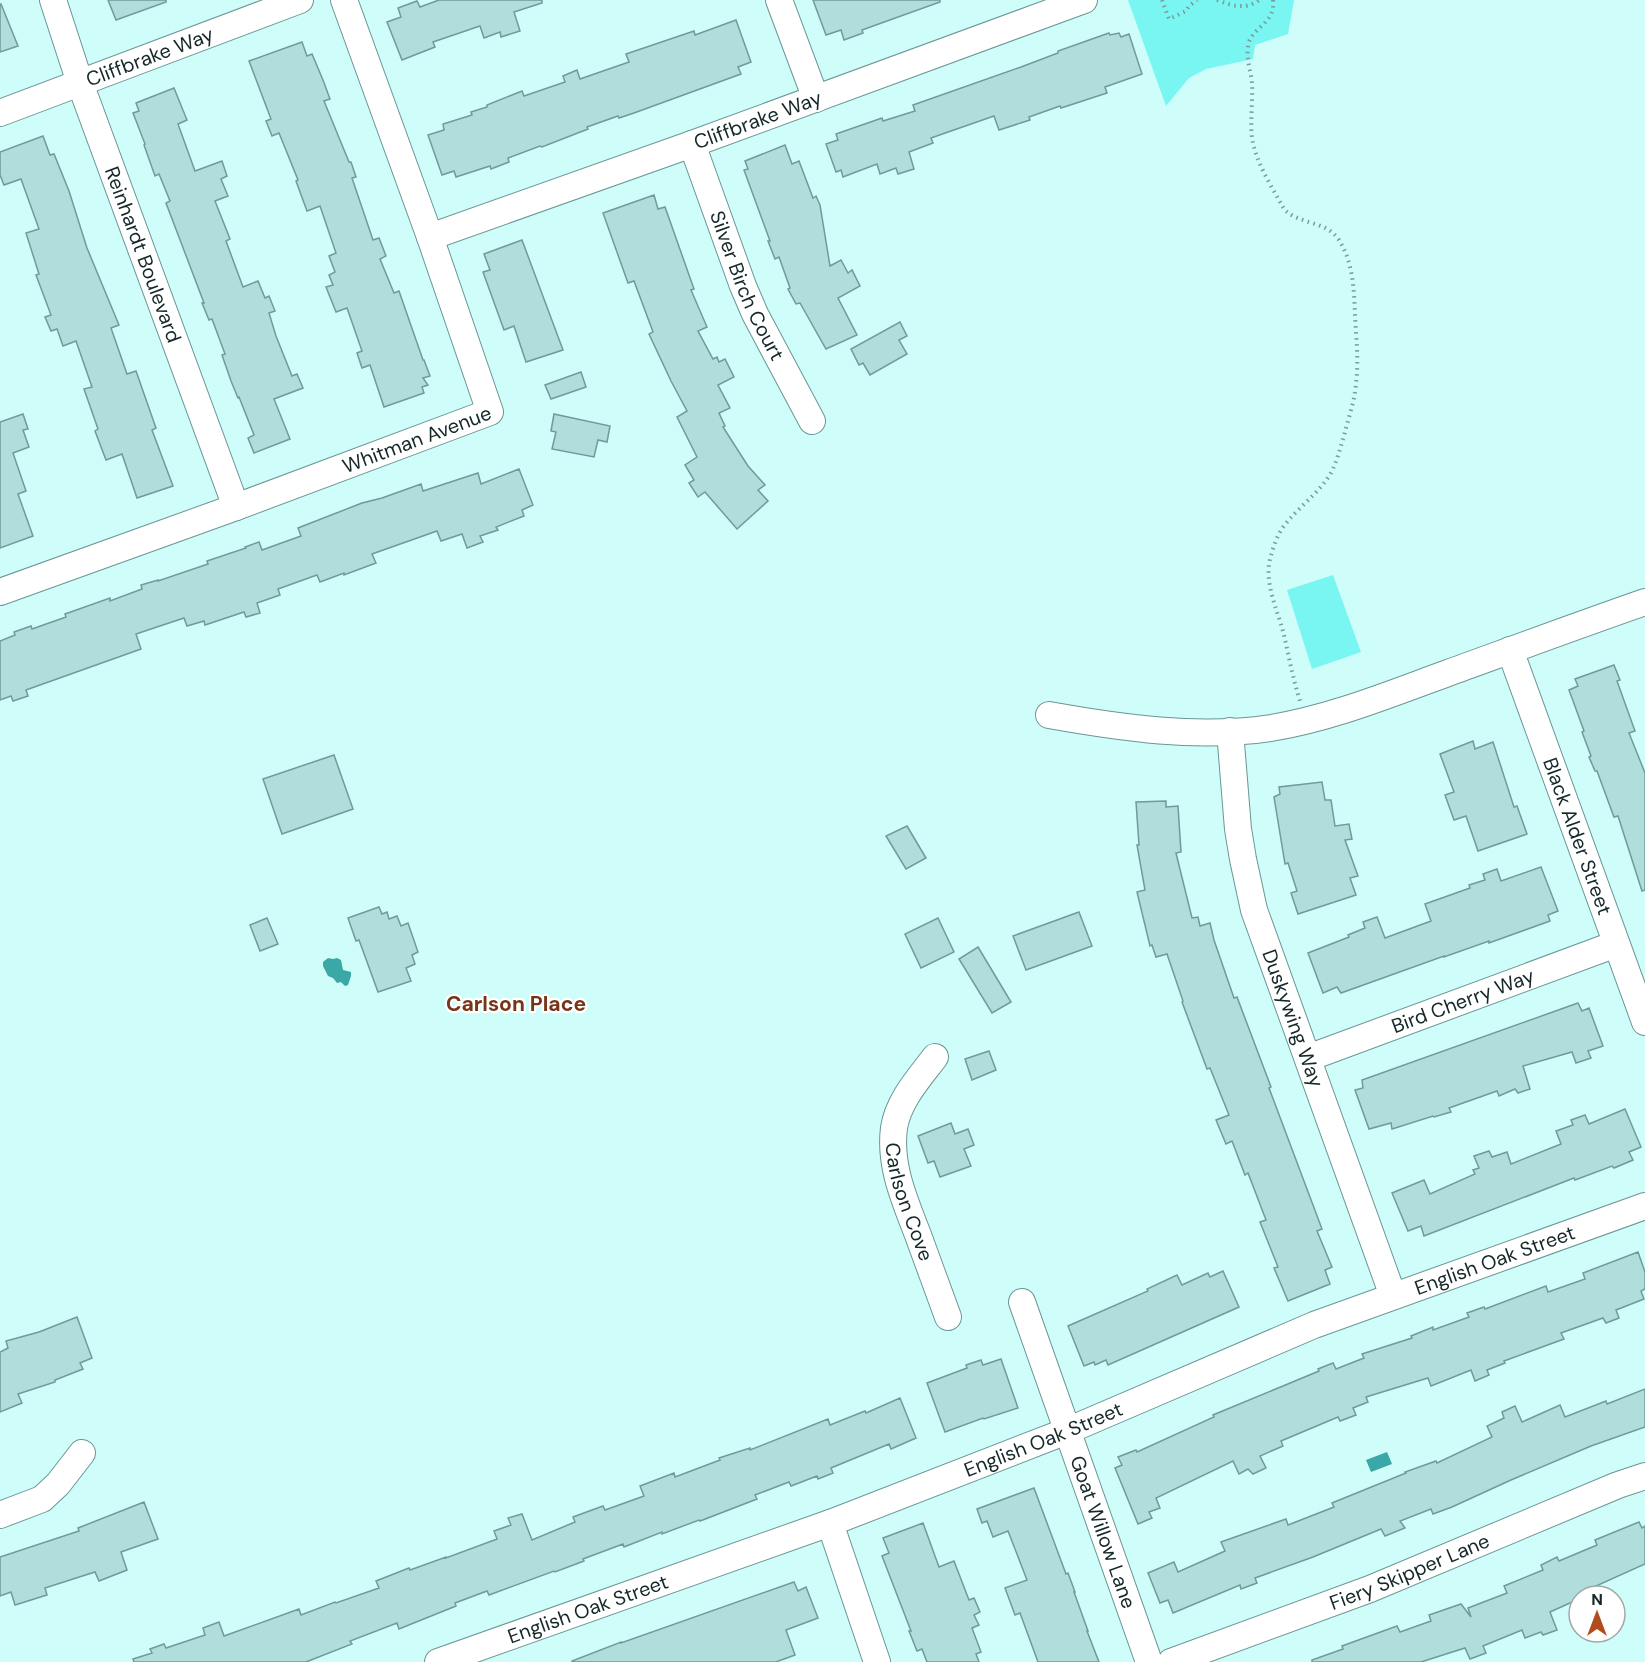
<svg xmlns="http://www.w3.org/2000/svg" width="1645" height="1662" viewBox="0 0 1645 1662" font-family="'DM Sans',sans-serif">
<rect width="100%" height="100%" fill="#cefdfa"/>
<g fill="#79f6f2">
<path d="M1128,0H1294L1288,34L1255,45L1253,59L1206,69L1189,78L1166,106Z"/>
<path d="M1333,575L1361,652L1312,669L1287,590Z"/>
</g>
<g fill="#39a8a6">
<path d="M328,958L333,959L337,958L341,960L343,970L351,972V976L348,985L345,986L341,982L337,983L333,978L328,976L323,966V962Z"/>
<path d="M1387,1452L1392,1464L1371,1472L1366,1460Z"/>
</g>
<g fill="#b0dedc" stroke="#6f9b99" stroke-width="1.5">
<path d="M108,0H166V2L116,20Z"/>
<path d="M439,0H542V3L514,12L520,31L501,37L500,32L484,38L480,26L433,42L435,47L402,60L387,22L401,17L398,8L417,1L420,7Z"/>
<path d="M813,0H940V2L862,30L863,33L844,40L841,30L826,35Z"/>
<path d="M0,4H1L18,46L0,52Z"/>
<path d="M736,20L751,62L738,67L741,74L634,113L619,118L618,116L587,127L588,129L542,147L540,146L508,158L509,162L491,169L490,166L456,177L454,171L442,175L428,135L444,130L443,124L472,115L471,112L487,107V105L522,91L524,96L565,82L563,76L577,70L580,79L629,62L626,54L694,31L695,35Z"/>
<path d="M1109,33L1110,35L1119,33L1121,37L1129,34L1142,74L1105,87L1107,93L1061,108L1060,106L1029,117L1030,120L999,130L994,116L931,138L933,143L909,152L914,169L898,174L896,168L880,174L877,164L843,177L841,170L836,172L826,144L838,140L836,134L882,118L883,121L915,111L913,105L1021,67L1058,53V51Z"/>
<path d="M302,42L307,56L312,54L323,80L330,99L324,101L349,162H351L356,177L352,178L373,240L379,238L386,256L380,259L394,293L399,291L423,360H424L430,376L423,378L428,385L422,387L424,393L384,407L370,365L362,368L357,353L362,351L347,308L336,312L326,287L333,285L329,275L335,272L329,256L336,253L320,206L307,211L296,181L298,180L279,133L272,136L266,121L271,119L249,61Z"/>
<path d="M174,88L187,120L178,124L195,171L222,161L227,176L221,179L228,196L215,201L230,239L226,241L243,287L258,281L265,298L269,296L275,311L269,313L276,336L292,376L297,374L303,388L274,399L290,439L254,453L248,438L254,435L239,397L238,398L231,381L222,355L225,354L212,319L209,320L202,303H204L166,203L170,201L159,174L155,176L144,145L145,144L133,113L139,111L136,103Z"/>
<path d="M43,136L50,155L54,154L69,191L87,248L119,325L111,328L127,374L136,371L156,428L152,430L173,486L137,498L122,454L106,460L95,431L98,429L84,389L92,387L76,341L63,346L57,329L51,331L45,317L51,315L36,275L39,274L26,233L39,229L21,179L4,185L0,175V152Z"/>
<path d="M785,145L792,164L799,161L813,198L816,196L820,205L830,266L841,260L848,273L852,270L860,286L838,298L857,335L826,349L800,303L796,304L788,289L790,288L779,257L775,259L768,241H770L744,170L748,169L745,161Z"/>
<path d="M654,195L658,209L665,207L694,289L691,290L707,327L698,331L713,359L717,357L719,362L725,359L734,377L718,385L730,408L719,413L725,426L723,427L748,466L765,485L758,490L768,501L737,529L705,492L698,497L689,483L694,480L685,465L697,457L677,417L687,411L671,381L649,334L653,332L634,281L628,283L603,213Z"/>
<path d="M522,240L563,350L526,362L514,326L504,330L483,272L490,270L484,254Z"/>
<path d="M900,322L907,336L899,340L907,354L870,375L863,363L859,365L851,349Z"/>
<path d="M581,372L586,387L551,399L545,385Z"/>
<path d="M23,414L28,429L23,430L29,447L13,453L26,491L18,494L33,536L0,548V422Z"/>
<path d="M554,414L610,426L607,442L598,440L594,457L552,449L556,432L551,431Z"/>
<path d="M519,469L533,505L522,510L524,516L496,527L498,530L480,536L483,542L467,548L462,534L441,541L437,531L372,554L376,563L344,575V573L320,582L317,575L278,589L280,595L257,603L260,613L246,617L244,612L205,625L204,621L187,626L184,618L136,634L141,649L26,690L28,696L13,701L11,696L0,700V641L15,635L14,632L31,626L32,629L66,617L65,614L110,598V601L142,589L141,585L158,580V581L208,564L207,561L246,548L245,547L259,542L262,550L301,536L298,528L362,503L382,498L421,484L423,491L478,473L481,484Z"/>
<path d="M1614,665L1620,680L1617,681L1635,731L1629,733L1645,773V890L1642,891L1618,816L1614,817L1597,771H1595L1589,757L1591,756L1582,732L1584,731L1569,690L1578,686L1575,679Z"/>
<path d="M1473,741L1475,749L1493,742L1514,807L1517,806L1527,834L1478,851L1466,816L1454,820L1445,795L1454,792L1440,754Z"/>
<path d="M334,755L353,809L282,834L263,779Z"/>
<path d="M1322,782L1325,800H1331L1335,826L1349,824L1352,839L1345,840L1358,876L1350,878L1356,895L1298,914L1291,893L1297,891L1288,863L1285,864L1274,797L1280,794L1279,787Z"/>
<path d="M1166,801V807L1178,806L1181,852L1176,853L1192,918L1198,917L1200,926L1210,923L1214,940L1234,998L1237,997L1271,1087L1269,1088L1322,1229L1317,1231L1332,1267L1325,1270L1330,1284L1288,1301L1274,1268L1278,1267L1260,1222L1266,1220L1248,1173L1245,1175L1232,1141L1226,1144L1216,1120L1229,1115L1210,1068L1207,1069L1182,1002L1183,1001L1167,954L1156,957L1152,945L1150,946L1137,892L1145,890L1137,845H1139L1136,802Z"/>
<path d="M907,826L926,858L906,869L886,836Z"/>
<path d="M1541,867L1558,911L1548,915L1550,921L1489,943V941L1444,957V956L1341,993L1337,987L1323,993L1308,953L1349,937L1348,935L1365,928L1363,922L1377,917L1385,938L1431,921L1425,904L1470,888L1469,885L1485,880L1483,874L1497,869L1501,881Z"/>
<path d="M379,907L382,914L387,912L389,919L397,916L401,926L408,923L418,952L412,955L415,964L406,968L411,981L378,992L359,940L356,941L348,918Z"/>
<path d="M1079,912L1092,946L1026,970L1013,936Z"/>
<path d="M267,918L278,944L260,951L250,925Z"/>
<path d="M938,918L954,952L921,968L905,934Z"/>
<path d="M978,947L1011,1002L992,1013L959,959Z"/>
<path d="M1578,1003L1582,1011L1589,1008L1603,1046L1588,1051L1591,1058L1576,1063L1572,1052L1523,1066L1530,1089L1518,1093L1515,1089L1499,1096L1497,1091L1449,1108L1451,1112L1434,1117L1433,1116L1392,1129L1391,1123L1369,1129L1355,1090L1363,1088L1362,1080Z"/>
<path d="M989,1051L996,1070L972,1080L965,1059Z"/>
<path d="M1625,1109L1641,1147L1629,1152L1633,1160L1614,1168L1612,1166L1575,1180L1574,1178L1424,1236L1421,1226L1408,1231L1392,1193L1424,1180L1430,1194L1475,1174L1473,1170L1479,1168L1474,1156L1489,1151L1492,1157L1507,1152L1511,1164L1561,1144L1556,1131L1573,1125L1571,1120L1585,1115L1589,1124Z"/>
<path d="M951,1123L955,1134L968,1129L974,1145L964,1149L971,1166L940,1177L934,1161L928,1163L918,1136Z"/>
<path d="M1638,1252L1645,1272V1289L1641,1291L1644,1299L1616,1310L1619,1318L1606,1323L1603,1318L1561,1333L1564,1339L1504,1361L1505,1363L1487,1370L1489,1375L1475,1381L1471,1370L1431,1386L1428,1378L1366,1397L1368,1402L1353,1408L1356,1415L1340,1421L1338,1417L1281,1441L1283,1446L1260,1456L1266,1468L1253,1474L1248,1469L1239,1474L1233,1461L1156,1498L1160,1508L1149,1512L1152,1518L1138,1524L1115,1468L1122,1465L1118,1457L1136,1450L1137,1452L1214,1417L1213,1415L1319,1371L1318,1369L1333,1363L1336,1369L1364,1358L1362,1354L1412,1338L1411,1336L1433,1327V1330L1469,1317L1467,1313L1484,1307L1485,1309L1546,1286L1548,1292L1585,1279L1583,1273Z"/>
<path d="M1223,1271L1239,1307L1108,1365L1106,1360L1095,1365L1094,1362L1084,1366L1068,1326L1148,1291L1147,1289L1177,1275L1182,1285L1208,1273L1210,1277Z"/>
<path d="M77,1317L92,1358L80,1363L83,1369L55,1380V1382L18,1394L22,1403L0,1412V1352L8,1348L6,1341L39,1332Z"/>
<path d="M1001,1359L1018,1408L984,1419L983,1418L945,1432L927,1383L967,1368L966,1365L981,1360L983,1365Z"/>
<path d="M1645,1389V1427L1591,1446L1511,1480L1452,1507L1433,1514L1431,1509L1400,1521L1405,1528L1385,1536L1381,1529L1313,1557L1255,1578L1257,1583L1241,1589L1240,1585L1173,1613L1168,1600L1160,1603L1148,1573L1174,1562L1178,1572L1225,1551L1221,1542L1286,1519L1288,1525L1334,1507L1332,1503L1406,1473L1405,1472L1436,1461L1437,1463L1492,1437L1487,1426L1504,1418L1502,1412L1515,1406L1522,1422L1560,1405L1565,1417L1606,1401L1607,1404Z"/>
<path d="M900,1398L916,1438L891,1449L889,1444L831,1468L833,1473L818,1479L817,1476L791,1486L789,1482L755,1495L757,1499L700,1521L699,1520L662,1534V1532L624,1547L623,1544L583,1559L584,1561L555,1572L554,1571L489,1595L487,1591L455,1603L456,1606L399,1629L397,1623L350,1641L352,1644L306,1662H134L133,1659L152,1653L150,1649L164,1644L166,1648L205,1635L203,1628L219,1622L224,1636L299,1609L301,1615L335,1602L336,1603L379,1588L376,1581L409,1568L410,1570L446,1557V1558L497,1539L494,1531L511,1525L508,1518L522,1514L532,1540L575,1522L573,1517L603,1506L605,1510L644,1496L640,1486L674,1473L675,1477L720,1460L719,1458L750,1448V1450L828,1419L830,1425L865,1411L866,1413Z"/>
<path d="M1034,1488L1066,1574L1068,1573L1075,1592H1074L1088,1631H1087L1099,1662H1038L1020,1613L1015,1615L1005,1588L1027,1580L1008,1531L993,1537L987,1521L982,1523L977,1509Z"/>
<path d="M144,1502L158,1539L121,1552L127,1570L99,1581L95,1572L45,1588L47,1595L15,1605L11,1592L0,1596V1557L79,1531L78,1528Z"/>
<path d="M1639,1522L1642,1528L1645,1526V1564L1587,1590L1589,1594L1579,1596V1599L1550,1612L1557,1630L1543,1635L1541,1632L1525,1638L1522,1630L1483,1646L1486,1653L1470,1659L1465,1648L1421,1662H1312V1660L1343,1649L1342,1646L1397,1626L1400,1632L1431,1621L1429,1615L1461,1604L1471,1617L1468,1608L1507,1593L1504,1586L1543,1570L1541,1565L1557,1557L1559,1561L1597,1545L1595,1540Z"/>
<path d="M923,1523L939,1567L954,1561L969,1600L974,1598L980,1612L974,1615L979,1625L972,1628L981,1652L976,1654L979,1662H927L922,1649L917,1651L909,1631H911L882,1556L889,1553L883,1538Z"/>
<path d="M794,1582L798,1591L806,1587L818,1618L786,1630L795,1655L776,1662H572V1661L621,1642V1643Z"/>
</g>
<g fill="none" stroke-linecap="round" stroke-linejoin="round">
<g stroke="#6a9695" stroke-width="28">
<g id="minor">
<path id="s1" d="M53,0L80,83L236,507"/>
<path d="M779,0L816,99"/>
<path id="s2" d="M0,113L300,0"/>
<path id="s3" d="M692,144L743,286L755,314L812,421"/>
<path id="s4" d="M430,237L692,144L1084,0"/>
<path id="s5" d="M0,592L236,507L490,412L430,237L344,0"/>
<path id="s6" d="M1510,650L1645,1022"/>
<path d="M1049,715C1122,728 1197,739 1271,728C1332,718 1390,694 1448,673C1514,649 1579,625 1645,602"/>
<path id="s7" d="M1230,731L1238,829L1243,859L1254,910L1393,1296"/>
<path id="s8" d="M935,1057C919,1078 898,1101 894,1128C889,1166 905,1201 918,1235C928,1262 938,1290 948,1317"/>
<path id="s9" d="M1308,1058L1616,944"/>
<path id="s10" d="M1022,1302L1149,1662"/>
<path d="M0,1515L42,1499L58,1484L82,1453"/>
<path d="M830,1523L877,1662"/>
<path id="s11" d="M438,1662L830,1523L1067,1431L1314,1325L1645,1206"/>
<path id="s12" d="M1171,1662L1370,1589L1618,1485L1645,1476"/>
</g>
</g>
<g stroke="#799b99" stroke-width="4" stroke-dasharray="1.5 4.5" stroke-linecap="butt">
<path d="M1162,0L1169,19L1186,11L1189,6L1197,0"/>
<path d="M1217,0C1232,6 1246,10 1259,0"/>
<path d="M1273,0C1276,24 1250,28 1248,46C1246,59 1251,71 1252,83C1253,101 1250,120 1252,138C1256,163 1272,187 1284,209C1299,225 1326,220 1339,240C1353,262 1354,289 1355,315C1356,338 1359,360 1356,383C1355,400 1349,416 1345,432C1341,445 1338,458 1332,471C1320,493 1299,506 1284,526C1277,535 1273,548 1270,559C1264,584 1278,611 1284,635C1289,657 1293,679 1300,701"/>
</g>
<use href="#minor" stroke="#fff" stroke-width="26"/>
</g>
<g text-anchor="middle" dominant-baseline="central" stroke-width="4.5" stroke-linejoin="round" paint-order="stroke">
<g font-size="20" fill="#152727" stroke="#fff">
<text stroke="none"><textPath href="#s2" startOffset="160">Cliffbrake Way</textPath></text>
<text stroke="none"><textPath href="#s4" startOffset="348">Cliffbrake Way</textPath></text>
<text stroke="none"><textPath href="#s1" startOffset="270">Reinhardt Boulevard</textPath></text>
<text stroke="none"><textPath href="#s3" startOffset="152">Silver Birch Court</textPath></text>
<text stroke="none"><textPath href="#s5" startOffset="444">Whitman Avenue</textPath></text>
<text stroke="none"><textPath href="#s6" startOffset="198">Black Alder Street</textPath></text>
<text stroke="none"><textPath href="#s9" startOffset="165">Bird Cherry Way</textPath></text>
<text stroke="none"><textPath href="#s7" startOffset="296">Duskywing Way</textPath></text>
<text stroke="none"><textPath href="#s8" startOffset="159">Carlson Cove</textPath></text>
<text stroke="none"><textPath href="#s11" startOffset="1131">English Oak Street</textPath></text>
<text stroke="none"><textPath href="#s11" startOffset="645">English Oak Street</textPath></text>
<text stroke="none"><textPath href="#s10" startOffset="244">Goat Willow Lane</textPath></text>
<text stroke="none"><textPath href="#s12" startOffset="255">Fiery Skipper Lane</textPath></text>
<text stroke="none"><textPath href="#s11" startOffset="159">English Oak Street</textPath></text>
</g>
<g font-size="21" font-weight="bold" fill="#763518" stroke="#fff">
<text x="516" y="1004">Carlson Place</text>
</g>
</g>
<g transform="translate(1597 1614)"><circle r="28" fill="#ffffff" stroke="#a1a9a9" stroke-width="1.5"/>
<path d="M0-4.5L10 22L0 15L-10 22Z" fill="#b14d1c"/>
<text y="-9" font-size="16" font-weight="bold" text-anchor="middle" fill="#152727">N</text>
</g>
</svg>
